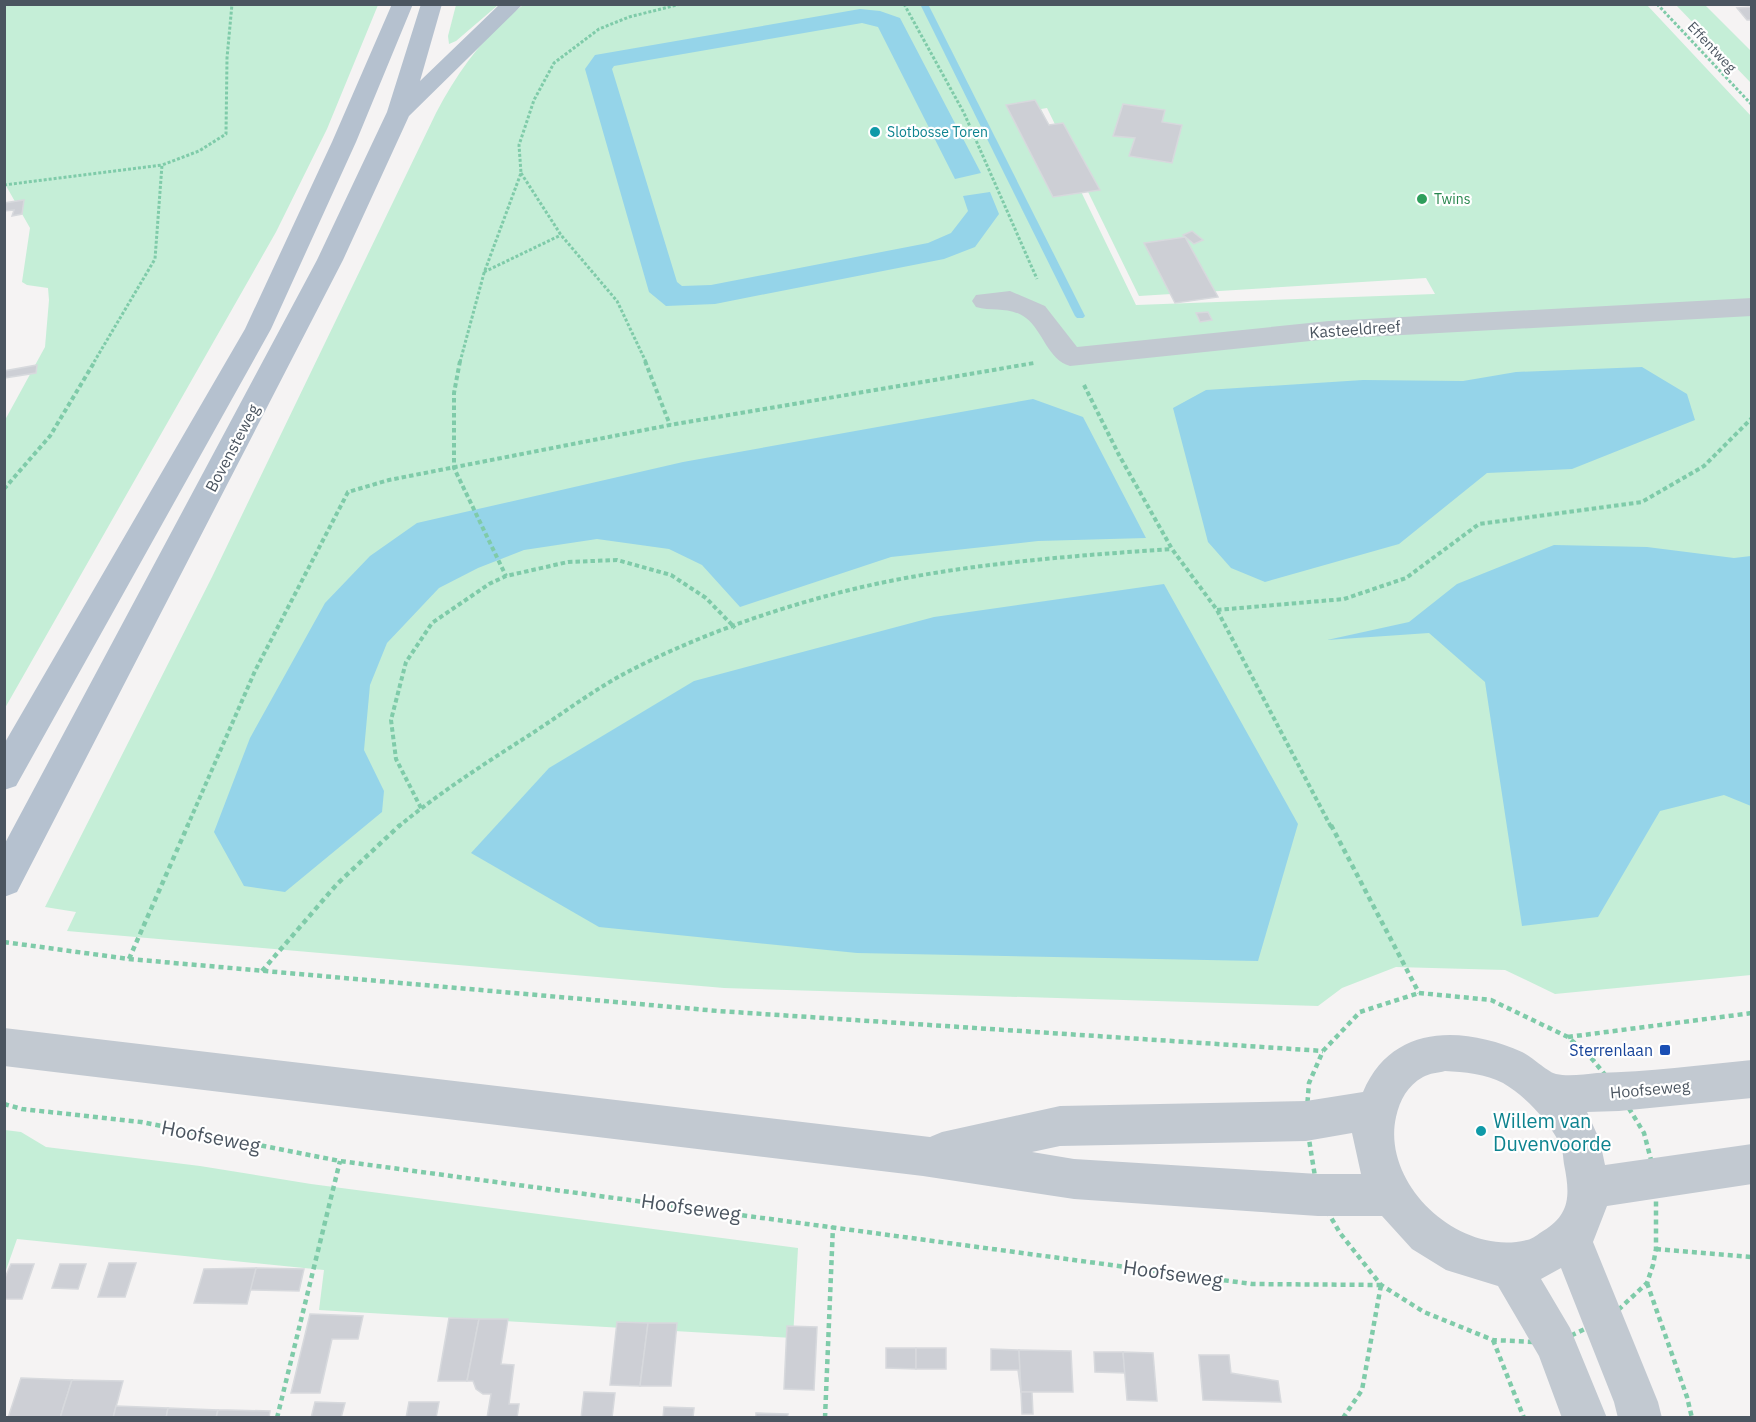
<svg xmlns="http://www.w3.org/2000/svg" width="1756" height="1422" viewBox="0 0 1756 1422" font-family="'IBM Plex Sans',sans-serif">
<rect width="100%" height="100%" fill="#f5f3f3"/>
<g fill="#c5eed7" fill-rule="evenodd">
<path d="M4,5H378L327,129L276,232L5,708V420L45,347L49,300L48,288L27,285L22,282L30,228L5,184Z"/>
<path d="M456,5V4L498,5L456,41L449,44L448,36Z"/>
<path d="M523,5H1647L1751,116V975L1555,994L1505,970L1396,967L1342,988L1318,1006L724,988L67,931L76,912L45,907L212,577L436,113C458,71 485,34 523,5ZM1047,108L1139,296L1426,278L1435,294L1136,305L1041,109Z"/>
<path d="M1676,5H1705L1751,51V83Z"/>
<path d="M5,1130L21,1132L46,1147L200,1166L311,1184L798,1248L793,1338L319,1310L324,1270L17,1239L5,1273Z"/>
</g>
<g fill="#95d4e9">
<path d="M860,9L880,11L900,18L981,173L955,179L878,27L862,23L614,66L612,69L677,282L682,286L711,285L928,243L951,233L968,211L963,196L990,192L999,214L975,247L944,259L715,304L666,306L649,292L585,69L595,55Z"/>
<path d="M1642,367L1687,394L1695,420L1572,469L1487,473L1399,544L1265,582L1231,568L1208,542L1173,408L1206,390L1363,380L1463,381L1516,372Z"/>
<path d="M1033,399L1083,417L1146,538L1038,541L891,557L740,607L702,565L669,549L597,539L524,550L478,568L439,588L387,643L370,685L364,750L384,791L382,812L285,892L244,886L214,832L250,738L325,603L370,556L417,523L683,462Z"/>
<path d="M1554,545L1647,547L1734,558L1751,556V806L1724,795L1660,811L1598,917L1522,926L1485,682L1429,633L1327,640L1409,622L1457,584Z"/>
<path d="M1164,584L1298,824L1258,961L857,953L599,927L471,853L549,768L694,681L934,617Z"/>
</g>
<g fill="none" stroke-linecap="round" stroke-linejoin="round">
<path fill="#95d4e9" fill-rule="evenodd" d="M920,4H928L1085,316L1083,318H1077L1075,316Z"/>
</g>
<g fill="#cdcfd5" stroke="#d7d9dd" stroke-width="1.5">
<path d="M1752,7V20H1747L1737,8Z"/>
<path d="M1035,100L1049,125L1063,123L1100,190L1053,197L1006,105Z"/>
<path d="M1123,104L1165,110L1162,122L1182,125L1172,163L1129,156L1135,138L1113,136Z"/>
<path d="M24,200L22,214L12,216L14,210L4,211V203Z"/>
<path d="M1192,231L1203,240L1194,244L1183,235Z"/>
<path d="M1185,237L1218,297L1175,303L1144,243Z"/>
<path d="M1208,312L1212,320L1200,322L1196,313Z"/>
<path d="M37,365L36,373L4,378V371Z"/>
<path d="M109,1263H136L125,1297H98Z"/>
<path d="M11,1264H34L22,1299H4V1280Z"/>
<path d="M60,1264H86L78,1289L52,1288Z"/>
<path d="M256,1268L304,1269L299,1291L250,1290Z"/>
<path d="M256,1268L247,1304L194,1303L204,1269Z"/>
<path d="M310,1314L363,1316L358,1339H332L320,1393H291Z"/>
<path d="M449,1318L479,1319L467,1381H438Z"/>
<path d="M479,1319H508L501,1364L514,1365L509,1404H519L517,1418H487L491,1394H483L476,1389L473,1381H467Z"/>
<path d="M617,1322L648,1323L640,1386L610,1385Z"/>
<path d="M648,1323H677L671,1386H640Z"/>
<path d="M787,1326L817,1327L814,1390L784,1389Z"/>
<path d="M886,1348H916V1369L886,1368Z"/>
<rect x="916" y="1348" width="30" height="21"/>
<path d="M991,1349L1019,1350L1021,1392L1018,1370H991Z"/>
<path d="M1019,1350L1071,1351L1073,1392H1021Z"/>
<path d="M1094,1352H1123L1125,1373L1095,1372Z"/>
<path d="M1123,1352L1153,1353L1157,1401L1127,1400Z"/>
<path d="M1199,1355H1229L1231,1373L1278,1381L1281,1402L1203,1400Z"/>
<path d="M21,1378L72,1380L60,1418H8Z"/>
<path d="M72,1380L123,1381L113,1418H60Z"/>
<path d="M584,1392L615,1393L612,1418H581Z"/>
<path d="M1021,1392H1032L1033,1414H1022Z"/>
<path d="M315,1402L345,1403L341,1418H311Z"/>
<path d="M409,1402H439L436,1418H406Z"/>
<path d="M116,1406L168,1408L166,1418H113Z"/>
<path d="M664,1407L694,1408L693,1418H663Z"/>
<path d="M168,1408L218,1410L216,1418H166Z"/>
<path d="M218,1410H228L270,1411L269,1418H216Z"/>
<path d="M756,1413L788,1414L787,1418H756Z"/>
</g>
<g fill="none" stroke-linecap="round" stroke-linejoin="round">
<g stroke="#7fcba9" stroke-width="3" stroke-dasharray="3 2" stroke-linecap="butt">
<path d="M904,4L964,113L1037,279"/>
<path d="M1657,4L1752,105"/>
<path d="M521,173L561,235L617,301L646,362"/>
<path d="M4,185L162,165"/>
<path d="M484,272L561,235"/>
<path d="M94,362L155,259L162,165L199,151L226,134L227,58L232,4"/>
<path d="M460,362L484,273L521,173L519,145L534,100L554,63L599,29L629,17L681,4"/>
</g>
<g stroke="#7fcba9" stroke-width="4" stroke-dasharray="4.5 3" stroke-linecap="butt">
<path d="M460,361L454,393V468L506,576"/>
<path d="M645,361L670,425"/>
<path d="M1084,385L1119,455L1172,549L1217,610L1331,827"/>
<path d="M4,489L50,436L95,361"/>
<path d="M1217,610L1344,599L1406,578L1479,524L1642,502L1704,466L1752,418"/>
<path d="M421,808L396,759L391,720L406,662L432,623L489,584L506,576L568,562L617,560L671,575L706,598L735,628"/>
<path d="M187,827L255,671L348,492L389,480L670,425L1034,363"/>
<path d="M398,827C439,793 484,764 528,736C559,716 588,694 620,676C692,637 781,606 862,587C963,564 1068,556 1172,549"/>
</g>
<g stroke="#7fcba9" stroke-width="4.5" stroke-dasharray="5 4" stroke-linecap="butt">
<path d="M1331,825L1419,993"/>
<path d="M4,942L129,959L718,1011L1323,1051"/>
<path d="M129,959L188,825"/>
<path d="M262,971L337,884L400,825"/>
<path d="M1419,993L1491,1000L1568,1037L1593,1060L1619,1092L1644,1133L1656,1179V1249L1653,1265L1647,1283L1616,1312L1602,1321L1555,1343L1493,1340L1424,1312L1381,1285L1340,1233L1318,1195L1306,1121L1309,1083L1323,1051L1360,1012Z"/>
<path d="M1568,1037L1752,1013"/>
<path d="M4,1104L22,1109L141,1122L340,1161L1252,1284L1381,1285"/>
<path d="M1656,1249L1752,1257"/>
<path d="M1647,1283L1687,1397L1692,1418"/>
<path d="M1493,1340L1524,1418"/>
<path d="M277,1418L340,1161"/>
<path d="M825,1418L833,1226"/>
<path d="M1343,1418L1362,1390L1381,1285"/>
</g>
<g fill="#c2c9d1" fill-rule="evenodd">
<path d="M1010,291L1045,306L1077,347L1329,321L1752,298V316L1329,339L1070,366C1048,360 1043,331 1026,318C1010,306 993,312 976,307L972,301L976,295Z"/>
<path d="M4,1028L930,1137L942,1132L1060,1106L1306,1101L1363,1092C1392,1023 1464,1026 1522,1052C1532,1057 1549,1073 1556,1074C1569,1077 1585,1074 1597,1073C1649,1072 1700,1065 1752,1060V1098L1619,1111L1587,1112L1600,1141L1605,1165L1752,1144V1184L1607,1206L1593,1242L1658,1402L1662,1418H1618L1614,1402L1561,1268L1541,1279L1570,1328L1607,1418H1562L1539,1356L1498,1286L1446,1270L1412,1249L1382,1216H1318L1074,1199L923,1176L4,1066ZM1445,1071C1464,1072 1486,1074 1503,1083C1525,1096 1547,1119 1559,1142C1563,1148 1563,1157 1564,1164C1570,1194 1571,1214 1543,1231C1538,1234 1533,1239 1527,1240C1460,1257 1381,1185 1396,1117C1400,1100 1407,1086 1423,1077C1430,1073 1438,1073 1445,1071ZM1352,1133L1361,1174H1318L1074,1159L1032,1152L1060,1146L1306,1141Z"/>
</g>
<g fill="#b5c1cf" fill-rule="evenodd">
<path d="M392,4H413L356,142L271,329L16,786L4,790V744L245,329L332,142Z"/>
<path d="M421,4H442L420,81L500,4H523L409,116L343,260L17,892L4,897V845L317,260L387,112Z"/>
</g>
</g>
<g fill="#0f9aa8" stroke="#fff" stroke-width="2">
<circle cx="875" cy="132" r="6"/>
<circle cx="1481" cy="1131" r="6"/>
</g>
<circle fill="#2e9e5b" stroke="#fff" stroke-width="2" cx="1422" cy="199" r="6"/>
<rect fill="#1a4fb4" stroke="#fff" stroke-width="2" x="1659" y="1044" width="12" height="12" rx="3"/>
<g text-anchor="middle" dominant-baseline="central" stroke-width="4.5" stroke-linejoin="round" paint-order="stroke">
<g font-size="14" fill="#4b5560" stroke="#fff">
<text transform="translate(1712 47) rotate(47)">Effentweg</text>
</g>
<g font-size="14" fill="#0d838f" stroke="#fff" text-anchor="start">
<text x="887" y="132">Slotbosse Toren</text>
</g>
<g font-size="14" fill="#27864d" stroke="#fff" text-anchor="start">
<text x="1434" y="199">Twins</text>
</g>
<g font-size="16" fill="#4b5560" stroke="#fff">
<text transform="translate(1355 329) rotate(-4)">Kasteeldreef</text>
<text transform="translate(232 448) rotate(-62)">Bovensteweg</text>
<text transform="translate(1650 1089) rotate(-5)">Hoofseweg</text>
</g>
<g font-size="16" fill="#164399" stroke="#fff" text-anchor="end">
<text x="1653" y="1050">Sterrenlaan</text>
</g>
<g font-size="20" fill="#0d838f" stroke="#fff" text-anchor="start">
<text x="1493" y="1120">Willem van<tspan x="1493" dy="23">Duvenvoorde</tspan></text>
</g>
<g font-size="20" fill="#4b5560" stroke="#fff">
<text transform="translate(211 1136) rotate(11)">Hoofseweg</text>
<text transform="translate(691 1207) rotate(8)">Hoofseweg</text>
<text transform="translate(1173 1273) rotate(8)">Hoofseweg</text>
</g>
</g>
<rect width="1756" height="1422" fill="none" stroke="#4b5560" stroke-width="12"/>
</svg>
